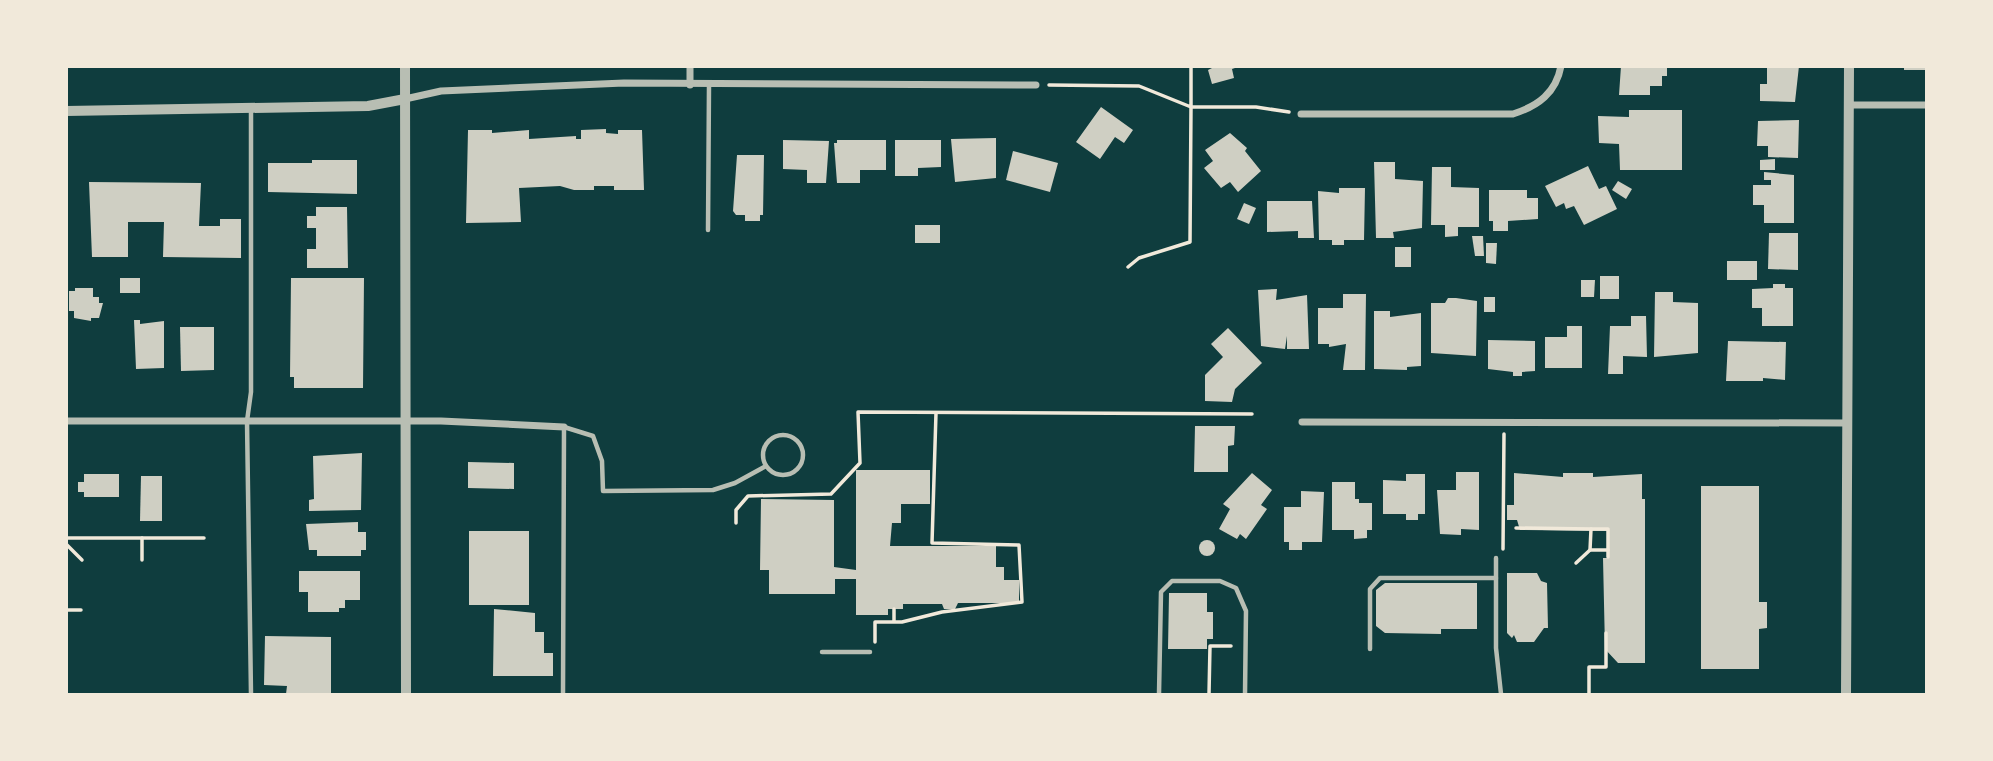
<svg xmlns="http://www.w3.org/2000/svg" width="1993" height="761" viewBox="0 0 1993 761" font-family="'Exo 2',sans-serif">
<rect width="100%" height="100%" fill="#0f3d3e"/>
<g fill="#cfcfc3">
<path d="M1216,66H1238V67L1232,69L1234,78L1212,84L1208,70Z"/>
<path d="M1621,66H1667V76H1662V86H1650V95H1619Z"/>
<path d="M1767,66H1799L1795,102L1760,101V84H1767Z"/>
<rect x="1904" y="66" width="22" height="4"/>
<path d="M1101,107L1133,130L1124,143L1115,137L1100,159L1076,142Z"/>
<path d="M1629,110H1682V170H1620L1619,144L1599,143L1598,116L1629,117Z"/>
<path d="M1799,120L1798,158L1768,157V146H1757L1758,121Z"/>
<path d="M606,129V133L618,134V130H642L644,190H614V186H594V190H574L560,186L519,188L521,222L466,223L468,130H492V133L529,130V139L576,136V139H581V130Z"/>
<path d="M1230,133L1247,148L1245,151L1261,171L1238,192L1230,182L1221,188L1204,168L1213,161L1205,150Z"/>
<path d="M996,138V178L955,182L951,139Z"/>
<path d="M783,140L829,141L826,183H807V170L783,169Z"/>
<path d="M837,140H886V170H860V183H837L834,143H837Z"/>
<path d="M895,140H941V167L918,168V176H895Z"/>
<path d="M1013,151L1058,163L1050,192L1006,180Z"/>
<path d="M737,155H764L763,215H760V221H745V215H736L733,211Z"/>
<path d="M1775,159V170H1760V160Z"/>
<path d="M312,160H357V194L268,192V163H312Z"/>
<path d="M1374,162H1395V179L1423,181L1422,228L1393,232L1394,238H1376Z"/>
<path d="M1588,166L1599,189L1606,186L1617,209L1584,225L1574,206L1566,209L1564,203L1556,207L1545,186Z"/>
<path d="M1432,167H1451V187L1479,188V227H1458V236L1445,237V225H1431Z"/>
<path d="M1764,172L1794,175V223H1764V205H1753V185H1771V180H1764Z"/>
<path d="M1618,181L1632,189L1626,199L1612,190Z"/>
<path d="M89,182L201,183L199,226H220V219H241V258L163,257L164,222H128V257H92Z"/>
<path d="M1339,188H1365L1364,240H1344V245H1332V240H1319L1318,191L1339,193Z"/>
<path d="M1489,190H1527V198H1538V219L1508,221V231H1493V221H1489Z"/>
<path d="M1267,201H1312L1314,238H1298V231L1267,232Z"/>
<path d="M1244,203L1256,208L1249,224L1237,219Z"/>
<path d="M316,207H347L348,268H307V249H316V228H307V216H316Z"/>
<rect x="915" y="225" width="25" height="18"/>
<path d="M1769,233H1798V270L1768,269Z"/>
<path d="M1472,236H1483L1484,256H1475Z"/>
<path d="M1486,243H1497L1496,264L1486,263Z"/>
<rect x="1395" y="247" width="16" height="20"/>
<rect x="1727" y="261" width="30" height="19"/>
<rect x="1600" y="276" width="19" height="23"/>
<rect x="120" y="278" width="20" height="15"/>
<path d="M291,278H364L363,388H294V377H290Z"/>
<path d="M1581,280H1595L1594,297H1581Z"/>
<path d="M1773,284H1785V288H1793V326H1762V308H1752V289L1773,288Z"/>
<path d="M75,288H93V297H99V303H103L99,318H91V321L74,318V311H69V291H75Z"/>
<path d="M1277,289L1276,300L1307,295L1309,349H1287V336L1285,349L1261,346L1258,290Z"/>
<path d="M1655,292H1673V302L1698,303V353L1654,357Z"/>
<path d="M1343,294H1366L1365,370H1343L1346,344L1329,347V344H1318V308H1343Z"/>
<rect x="1484" y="297" width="11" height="15"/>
<path d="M1456,298L1477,301L1476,356L1431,353V303H1445L1448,298Z"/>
<path d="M1374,311H1390V317L1421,313V366L1407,367V370L1374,369Z"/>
<path d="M1631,316H1646L1647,357L1623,356V374H1608L1610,326H1631Z"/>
<path d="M134,320H140V324L164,321V368L136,369Z"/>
<path d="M1567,326H1582V368H1545V337H1567Z"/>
<path d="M180,327H214V370L181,371Z"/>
<path d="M1228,328L1262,363L1235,389L1232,402L1205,401V375L1223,357L1211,344Z"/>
<path d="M1488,340L1535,341V371L1522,372V376H1513V372L1488,369Z"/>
<path d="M1728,341L1786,342L1785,380L1763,378V381H1726Z"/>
<path d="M1195,426H1235L1234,445L1228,446V472H1194Z"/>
<path d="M362,453L361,510L309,511V500L314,499L313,456Z"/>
<path d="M468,462L514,463V489L468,488Z"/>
<path d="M856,470H930V504H901V523H892L890,546H996V567H1004V580H1019V603H958L955,609H944L942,604H903V609H888V615H856V579H835V594H769V570H760L761,499L834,500V567L856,570Z"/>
<path d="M1456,472H1479V530L1461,529V535L1440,534L1437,490H1456Z"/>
<path d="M1252,473L1272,490L1261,505L1267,509L1246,539L1240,534L1237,539L1219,529L1230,509L1223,504Z"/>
<path d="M1514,473L1563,477V473H1593V477L1642,474V499H1645V663H1618L1605,649L1603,558H1609V531L1520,530L1517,520H1507V505H1514Z"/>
<path d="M84,474H119V497H84V492H78V482H84Z"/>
<path d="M1406,474H1425V514H1418V520H1406V514H1383V480L1406,481Z"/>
<path d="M141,476H162V521H140Z"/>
<path d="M1332,482H1355V499H1359V503H1372V530H1367V538L1354,539V530H1332Z"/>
<path d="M1701,486H1759V602H1767V628L1759,629V669H1701Z"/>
<path d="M1301,491L1324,492L1322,542H1302V550H1289V542H1284V507H1301Z"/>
<path d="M358,522V532H366V550H361V556H317V550H309L306,524Z"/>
<rect x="469" y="531" width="60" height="74"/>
<circle cx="1207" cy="548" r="8"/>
<path d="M299,571H360V600H345V608H339V612H308V592H299Z"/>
<path d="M1507,573H1537L1541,581L1547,583L1548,628H1544L1534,642H1517L1514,635L1512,638L1507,633Z"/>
<path d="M1385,583H1477V629H1441V634L1385,633L1376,626V590Z"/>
<path d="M1169,593H1207V612H1213V639H1207V649H1168Z"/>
<path d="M494,609L535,613V632H544V653H553V676H493Z"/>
<path d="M265,636L331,637V694H286L287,686L264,685Z"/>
</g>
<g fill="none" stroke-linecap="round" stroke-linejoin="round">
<g stroke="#f1e9da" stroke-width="3.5">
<path d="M1049,85L1139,86L1191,107V66"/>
<path d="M1128,267L1139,258L1190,242L1191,107H1256L1289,112"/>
<path d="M736,523V510L748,496L831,494L860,463L858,412L1252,414"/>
<path d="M1516,528L1591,529L1590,550H1608V557"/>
<path d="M1591,529H1608V550"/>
<path d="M66,538H204"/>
<path d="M142,538V560"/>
<path d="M66,544L82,560"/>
<path d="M1503,549L1504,434"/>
<path d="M1576,563L1590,550"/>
<path d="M66,610H81"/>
<path d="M894,621V609"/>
<path d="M875,642V622H902L942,612L1022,602L1019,545L932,543L936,413"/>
<path d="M1209,694L1210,646H1231"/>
<path d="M1589,694V667H1606V633"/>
</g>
<g stroke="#b8beb3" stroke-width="4.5">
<path d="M708,230L709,85"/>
<circle cx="783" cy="455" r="20"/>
<path d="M1496,558V648L1501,694"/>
<path d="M1370,649V589L1380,578H1496"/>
<path d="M822,652H870"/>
<path d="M251,694L247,421L251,392V110"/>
<path d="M563,694L564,427L593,436L602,461L603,491L713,490L735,483L766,466"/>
<path d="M1159,694L1161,592L1172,581H1220L1236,588L1246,611L1245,694"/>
</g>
<g stroke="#b8beb3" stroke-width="7">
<path d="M690,66V85"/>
<path d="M405,99L441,91L624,83L1036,85"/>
<path d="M1848,105H1926"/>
<path d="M1301,114H1513C1538,106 1556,93 1561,66"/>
<path d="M66,421H441L564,427"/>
<path d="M1302,422L1847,423"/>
</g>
<g stroke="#b8beb3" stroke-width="10">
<path d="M405,66L406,694"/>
<path d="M66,111L368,106L405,99"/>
<path d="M1846,694L1849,66"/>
</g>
</g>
<rect width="1993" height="761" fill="none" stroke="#f1e9da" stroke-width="136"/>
</svg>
